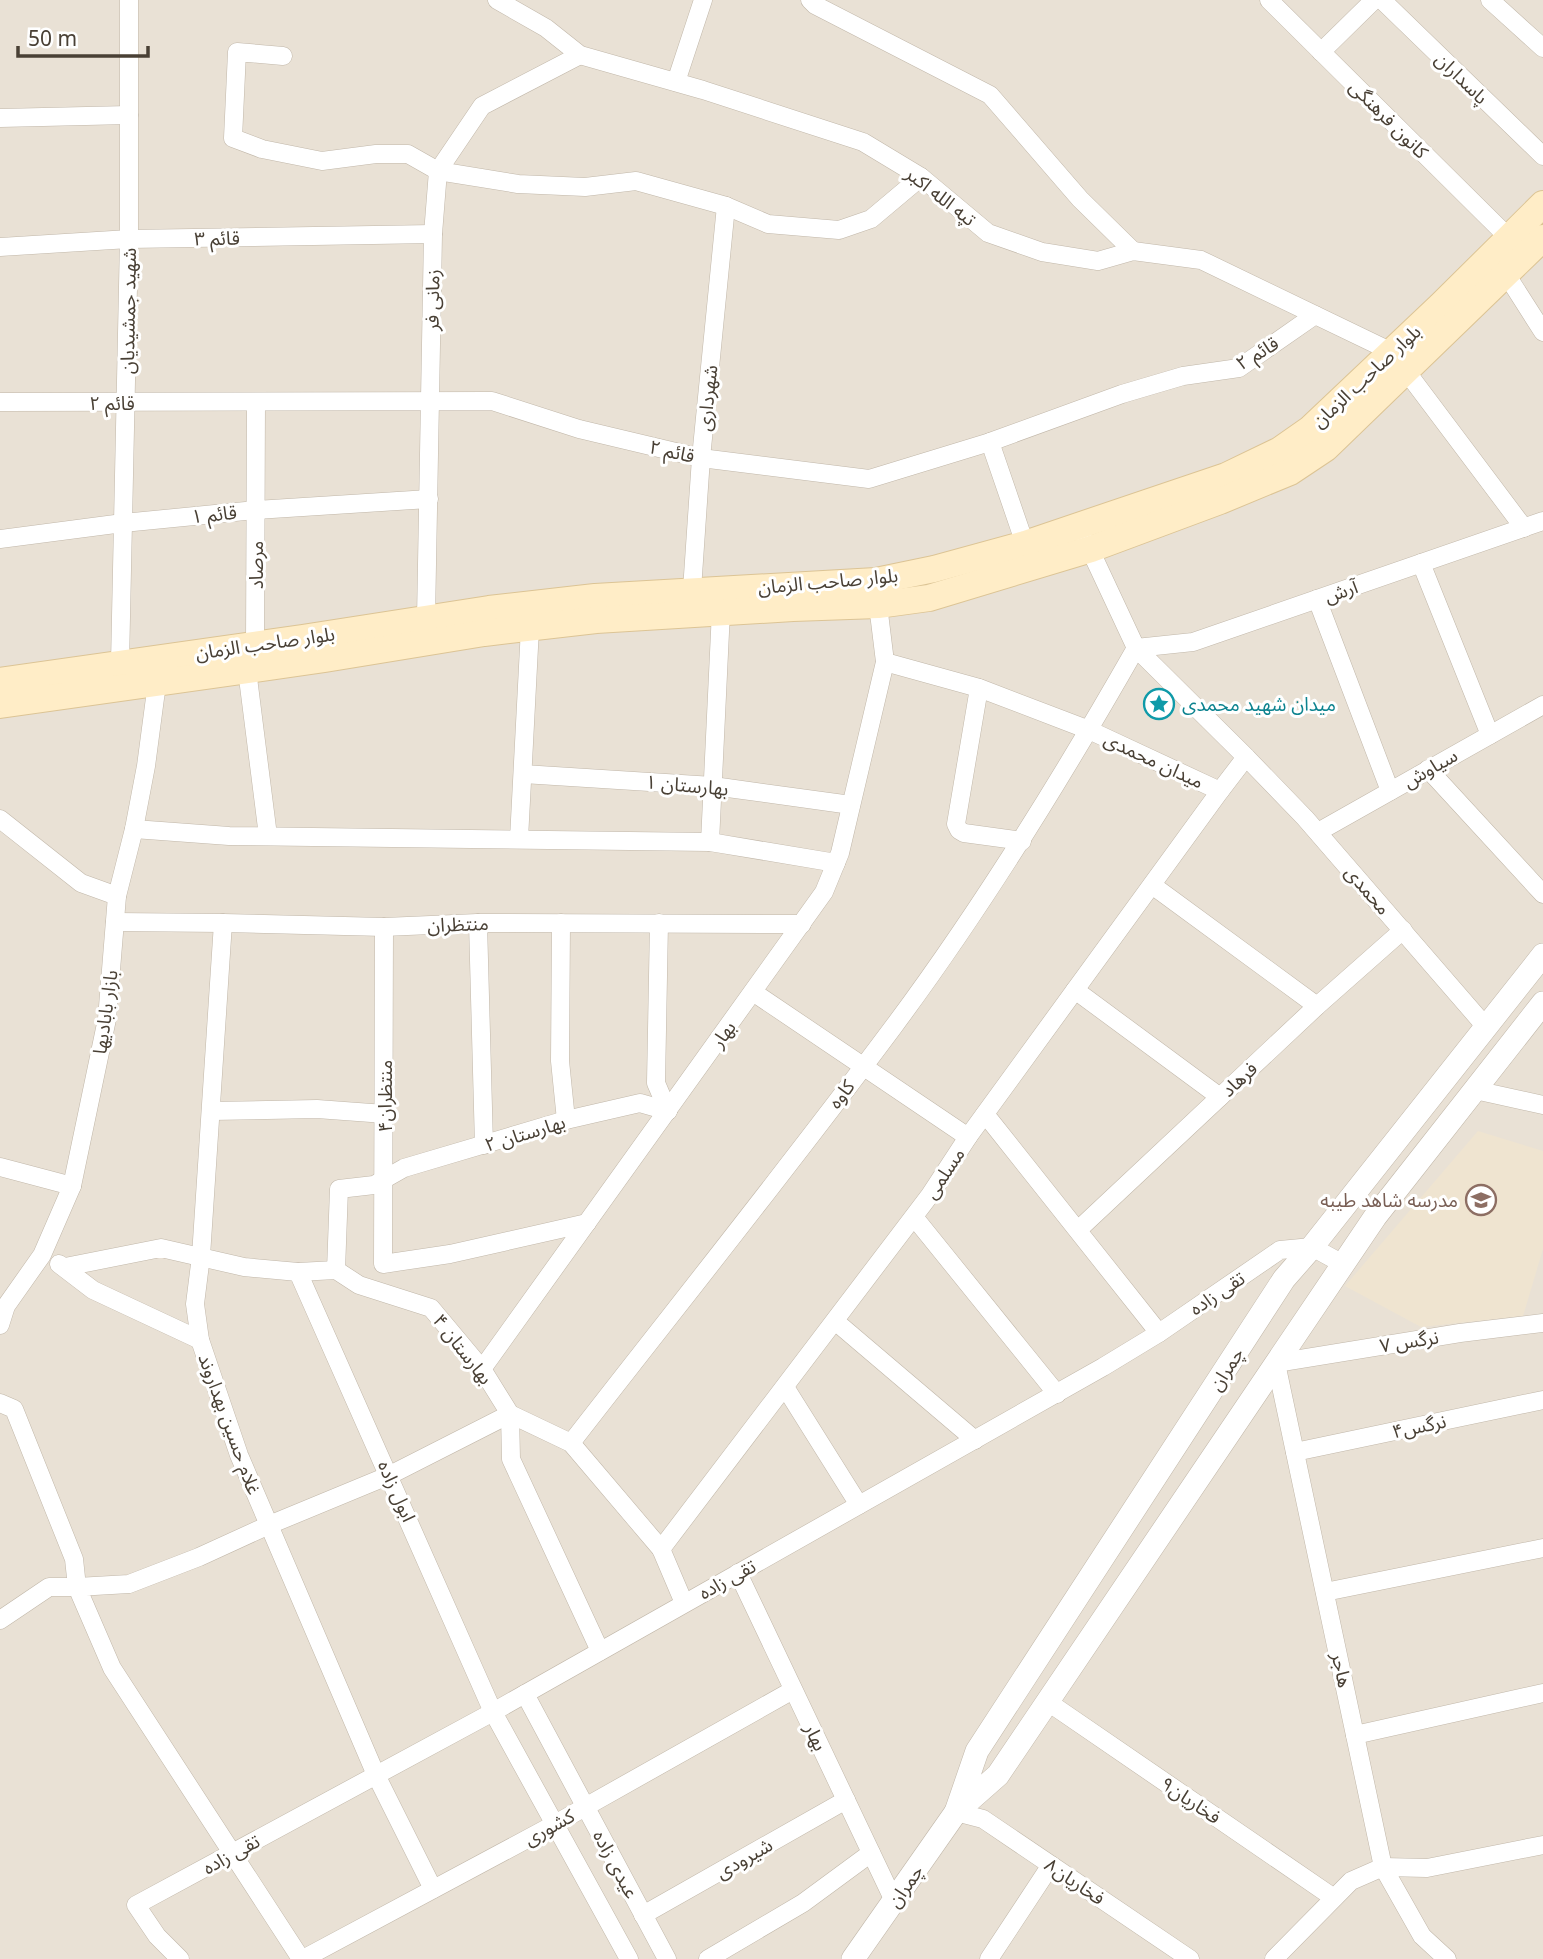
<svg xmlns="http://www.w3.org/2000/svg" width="1543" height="1959" viewBox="0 0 1543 1959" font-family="'Noto Sans','Noto Sans Arabic',sans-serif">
<rect width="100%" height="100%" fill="#f5f0e7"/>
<rect fill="#e9e1d5" x="0" y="0" width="1543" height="1959"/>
<path fill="#efe4d0" d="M1478,1131L1543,1151V1249L1523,1316L1421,1327L1345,1286Z"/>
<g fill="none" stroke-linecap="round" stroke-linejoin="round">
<g stroke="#c1b7a9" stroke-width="19">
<g id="minor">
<path d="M497,0L546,28L580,55L703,90L863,142L921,177L988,233L1042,252L1098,261L1133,251L1201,260L1392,352"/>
<path d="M810,0L815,5L990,95L1080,199L1133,251"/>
<path d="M1269,0L1509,238"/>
<path d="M1382,0L1543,156"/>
<path d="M1490,0L1543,48"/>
<path d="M1321,52L1374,0"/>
<path d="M283,56L237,52L233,138L262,149L322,161L376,154H408L438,171L518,184L585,187L636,181L726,206L768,224L839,230L871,219L921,177"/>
<path d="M676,82L703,0"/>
<path d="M0,118L129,115"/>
<path d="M0,247L129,239L433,234"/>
<path d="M1506,274L1543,332"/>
<path d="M1406,371L1524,528"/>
<path d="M0,402L492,401L579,429L701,458L869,479L990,442L1122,394L1183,376L1239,368L1315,315"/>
<path d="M990,442L1025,544"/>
<path d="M0,539L123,523L256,510L429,499"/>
<path d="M1086,541L1136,648L1193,642L1543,521"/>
<path d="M1421,563L1490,735"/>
<path d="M692,590L701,458L726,206"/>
<path d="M1317,599L1390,791"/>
<path d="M426,619L433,234L438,171L482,106L580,55"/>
<path d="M255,645L256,402"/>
<path d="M120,664L129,239V0"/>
<path d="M247,670L268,836"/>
<path d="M979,688L956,824L959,830L964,833L1022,841"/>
<path d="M1246,757L1305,818L1486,1027"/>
<path d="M1428,769L1543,894"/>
<path d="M523,774L713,786L851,805"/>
<path d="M0,819L81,883L117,896"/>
<path d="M134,829L229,836L710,842L836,863"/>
<path d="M1318,832L1543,705"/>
<path d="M519,839L530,628"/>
<path d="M710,842L721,611"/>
<path d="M1152,885L1317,1006"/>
<path d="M115,922L223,923L384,927L478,923L802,924"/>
<path d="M223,923L201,1256L195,1304L200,1340L239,1455L376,1775L433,1889"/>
<path d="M478,923L484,1145"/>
<path d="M561,923L560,1061L566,1120"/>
<path d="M659,923L656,1083L668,1111"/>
<path d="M384,927L383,1264L450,1254L587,1223"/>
<path d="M1075,990L1220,1097"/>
<path d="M753,992L968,1137"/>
<path d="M1475,1090L1543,1105"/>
<path d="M211,1111L317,1109L385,1114"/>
<path d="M985,1114L1159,1333"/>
<path d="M0,1167L72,1186"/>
<path d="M914,1217L1057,1394"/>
<path d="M1078,1230L1317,1006L1403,930"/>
<path d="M59,1264L93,1290L200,1340"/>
<path d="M65,1267L161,1248L244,1267L298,1272L336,1270L359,1285L431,1308L482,1369L510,1414L571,1443L661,1549L684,1603"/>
<path d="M336,1270L339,1189L374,1185L404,1168L566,1120L640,1103L668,1111"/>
<path d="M298,1272L493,1712L629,1959"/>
<path d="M835,1321L975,1440"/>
<path d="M0,1325L6,1306L42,1255L72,1186L107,1019L117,896L134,829L146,766L157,683"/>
<path d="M482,1369L824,892L840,853L885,662"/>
<path d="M785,1387L859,1505"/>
<path d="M0,1403L14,1409L74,1559L77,1587H49L0,1620"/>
<path d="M510,1414L511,1459L600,1651"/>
<path d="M571,1443C679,1304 789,1167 894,1026C984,905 1062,778 1136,648L1246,757L1220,791L1089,730L979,688L885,662L878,605"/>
<path d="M1295,1452L1543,1400"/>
<path d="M661,1549L930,1195L968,1137L1220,791"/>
<path d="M738,1573L894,1901"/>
<path d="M1325,1592L1543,1548"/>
<path d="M525,1694L667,1959"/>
<path d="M1048,1702L1334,1898"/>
<path d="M1355,1735L1543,1693"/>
<path d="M956,1812L983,1819L1190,1959"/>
<path d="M643,1915L846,1800"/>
<path d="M180,1959L157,1936L136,1905L493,1712L1103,1367L1159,1333L1280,1250L1312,1247L1343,1264"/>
<path d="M301,1959L112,1668L77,1587L129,1584L199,1557L269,1525L390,1475L510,1414"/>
<path d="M303,1959L555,1824L793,1690"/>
<path d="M708,1959L803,1903L871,1853"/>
<path d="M989,1959L1051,1865"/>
<path d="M1274,1959L1351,1881L1383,1867L1427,1868L1543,1845"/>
<path d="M1447,1959L1422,1936L1383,1867L1276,1363L1460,1333L1543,1323"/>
</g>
</g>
<g stroke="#c1b7a9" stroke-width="24">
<g id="tertiary">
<path d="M1543,955L1312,1247L1284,1279L977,1751L956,1812L998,1775L1375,1217L1543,1003"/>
<path d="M853,1959L956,1812"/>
</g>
</g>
<g stroke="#dcc495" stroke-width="28">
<g id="secondary">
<path d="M0,681L302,638L489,609L595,597L876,581L934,569L1025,544L1226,476L1280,450L1310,429L1440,306L1543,204"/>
<path d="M0,705L325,659L484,633L596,620L793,608L878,605L929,598L1091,549L1220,501L1290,472L1326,448L1543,238"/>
</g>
</g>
<use href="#minor" stroke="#fff" stroke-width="18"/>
<use href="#tertiary" stroke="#fff" stroke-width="23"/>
<use href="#secondary" stroke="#ffedc7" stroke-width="26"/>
</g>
<defs>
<g id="sight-ring" transform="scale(1.575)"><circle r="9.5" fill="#fff" stroke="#0f9aa8" stroke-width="1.5"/><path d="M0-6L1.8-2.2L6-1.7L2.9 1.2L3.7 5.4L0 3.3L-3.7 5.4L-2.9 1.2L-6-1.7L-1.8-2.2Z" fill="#0f9aa8"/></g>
<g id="school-ring" transform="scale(1.575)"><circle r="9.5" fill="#fff" stroke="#8d6e63" stroke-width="1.5"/><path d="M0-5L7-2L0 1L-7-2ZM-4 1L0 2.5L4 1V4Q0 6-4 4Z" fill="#8d6e63"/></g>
</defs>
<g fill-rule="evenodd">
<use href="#sight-ring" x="1159" y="704"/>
<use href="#school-ring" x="1481" y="1200"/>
</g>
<g text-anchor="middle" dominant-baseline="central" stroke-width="6" stroke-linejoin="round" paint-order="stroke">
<g font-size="19" fill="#494035" stroke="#fff">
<text transform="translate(1462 78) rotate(44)">پاسداران</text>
<text transform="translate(1389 119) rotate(45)">کانون فرهنگی</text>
<text transform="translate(941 196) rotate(38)">تپه الله اکبر</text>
<text transform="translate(217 238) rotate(-1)">قائم ۳</text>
<text transform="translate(432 300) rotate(-89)">زمانی فر</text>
<text transform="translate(128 311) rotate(-89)">شهید جمشیدیان</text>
<text transform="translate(1257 353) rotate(-31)">قائم ۲</text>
<text transform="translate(1366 376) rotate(-43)">بلوار صاحب الزمان</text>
<text transform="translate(707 398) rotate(-84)">شهرداری</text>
<text x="112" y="403">قائم ۲</text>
<text transform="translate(672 451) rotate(13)">قائم ۲</text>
<text transform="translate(214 514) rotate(-6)">قائم ۱</text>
<text transform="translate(256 565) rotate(-90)">مرصاد</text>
<text transform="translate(828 581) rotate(-5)">بلوار صاحب الزمان</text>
<text transform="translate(1341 591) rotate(-19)">آرش</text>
<text transform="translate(265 643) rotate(-8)">بلوار صاحب الزمان</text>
<text transform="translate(1154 760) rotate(25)">میدان محمدی</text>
<text transform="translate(1430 768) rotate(-30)">سیاوش</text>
<text transform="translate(687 785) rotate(5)">بهارستان ۱</text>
<text transform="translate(1368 890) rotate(49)">محمدی</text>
<text transform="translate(458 924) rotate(-2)">منتظران</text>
<text transform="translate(105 1012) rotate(-82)">بازار بابادیها</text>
<text transform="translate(723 1034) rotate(-54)">بهار</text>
<text transform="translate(1239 1079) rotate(-43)">فرهاد</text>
<text transform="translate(841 1094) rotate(-52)">کاوه</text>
<text transform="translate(385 1096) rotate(-90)">منتظران۴</text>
<text transform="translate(525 1133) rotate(-17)">بهارستان ۲</text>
<text transform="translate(944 1173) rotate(-56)">مسلمی</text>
<text transform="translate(1217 1293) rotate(-34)">تقی زاده</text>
<text transform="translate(1409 1341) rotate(-9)">نرگس ۷</text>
<text transform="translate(463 1349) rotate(52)">بهارستان ۴</text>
<text transform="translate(1226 1369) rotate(-57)">چمران</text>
<text transform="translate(230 1424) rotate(70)">غلام حسین بهداروند</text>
<text transform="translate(1419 1426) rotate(-12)">نرگس۴</text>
<text transform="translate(397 1491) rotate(66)">ابول زاده</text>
<text transform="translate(727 1579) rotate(-29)">تقی زاده</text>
<text transform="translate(1342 1670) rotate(78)">هاجر</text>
<text transform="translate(816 1737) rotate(65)">بهار</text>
<text transform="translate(1191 1800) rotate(34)">فخاریان۹</text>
<text transform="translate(549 1827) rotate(-29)">کشوری</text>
<text transform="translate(231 1854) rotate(-29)">تقی زاده</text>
<text transform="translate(744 1858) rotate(-30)">شیرودی</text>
<text transform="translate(616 1864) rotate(62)">عیدی زاده</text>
<text transform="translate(1075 1881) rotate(34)">فخاریان۸</text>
<text transform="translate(905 1886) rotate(-55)">چمران</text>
</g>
<g font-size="19" fill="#0d838f" stroke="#fff" text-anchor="start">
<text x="1182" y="704">میدان شهید محمدی</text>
</g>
<g font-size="19" fill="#785e54" stroke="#fff" text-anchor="end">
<text x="1458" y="1200">مدرسه شاهد طیبه</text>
</g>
</g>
<path d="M18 46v10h130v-10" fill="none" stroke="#494035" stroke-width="3.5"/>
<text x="28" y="46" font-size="21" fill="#494035" stroke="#ffffff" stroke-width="5" paint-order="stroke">50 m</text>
</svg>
